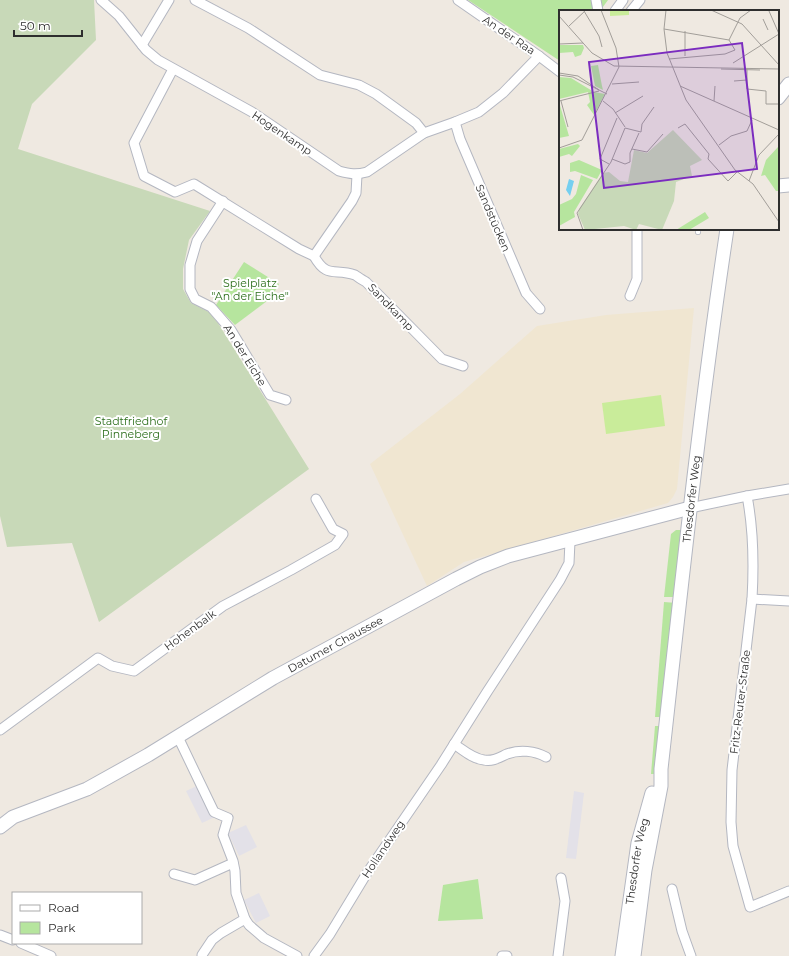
<svg xmlns="http://www.w3.org/2000/svg" width="789" height="956" viewBox="0 0 789 956" font-family="Montserrat,sans-serif">
<rect width="100%" height="100%" fill="#efe9e1"/>
<g fill="#e3e1e8">
<path d="M199,785L215,817L202,823L186,791Z"/>
<path d="M574,791L584,793L576,859L566,858Z"/>
<path d="M246,825L257,847L239,856L228,833Z"/>
<path d="M259,893L270,916L256,923L244,900Z"/>
</g>
<path fill="#f0e6d1" d="M694,308L677,489L673,497L668,503L464,562L427,586L370,464L460,394L537,326L606,315Z"/>
<g fill="#b6e59e">
<path d="M468,0H608L600,11H560V61Z"/>
<path d="M244,262L279,284L271,298L235,325L216,305Z"/>
<path d="M676,530H683L677,597H664L671,534Z"/>
<path d="M664,602L677,603L662,717H655Z"/>
<path d="M655,726H661L654,774H651Z"/>
<path d="M478,879L483,919L438,921L443,885Z"/>
</g>
<path fill="#c8d9b8" d="M0,0H94L96,40L32,104L18,149L210,211L189,240L183,269V289L191,303L209,312L218,323L309,469L99,622L72,543L7,547L0,516Z"/>
<path fill="#c9ec9a" d="M661,395L665,426L606,434L602,403Z"/>
<g fill="none" stroke-linecap="round" stroke-linejoin="round">
<g stroke="#b4b7c1" stroke-width="6">
<path id="lane" d="M698,232V229"/>
</g>
<g stroke="#b4b7c1" stroke-width="11">
<g id="street">
<path d="M101,0L119,16L146,50L158,60L252,112L339,171C350,174 356,175 367,172L424,133L455,122L479,112L503,93L539,56"/>
<path d="M195,0L248,28L320,75L359,85L376,94L416,123L424,133"/>
<path d="M458,0L539,56L560,72"/>
<path d="M596,0L598,11"/>
<path d="M615,11L623,0"/>
<path d="M631,11L640,0"/>
<path d="M142,45L169,0"/>
<path d="M173,69L134,143L144,176L175,192L194,184L299,249L314,256"/>
<path d="M455,122L460,139L526,293L540,309"/>
<path d="M357,175L356,193L352,201L314,256C327,279 334,268 355,275C358,277 362,280 366,282L442,359L463,366"/>
<path d="M223,201L197,241L190,265V289L195,299L211,307L231,330L270,395L286,400"/>
<path d="M630,296L637,279V229"/>
<path d="M747,496C754,532 754,564 752,599L732,770L731,822L733,846L750,907L789,891"/>
<path d="M690,508L747,496L789,489"/>
<path d="M752,599L789,601"/>
<path d="M0,730L98,658L112,666L134,671L223,606L291,570L335,545L343,534L333,529L316,499"/>
<path d="M178,737L214,812L228,818L223,835L233,861L235,871L236,893L245,919L249,925L264,938L297,956"/>
<path d="M454,744C463,750 473,759 484,760C493,762 500,757 507,754C520,749 535,751 546,757"/>
<path d="M174,874L195,880L233,863"/>
<path d="M672,889L682,931L691,956"/>
<path d="M0,935L13,940"/>
<path d="M21,943L51,956"/>
<path d="M202,955L212,940L221,933L245,919"/>
<path d="M314,956L330,934L367,873L441,765L487,692L560,580L569,563L570,541"/>
<path d="M502,956H507"/>
<path d="M558,956L565,901L561,878"/>
</g>
</g>
<g stroke="#b4b7c1" stroke-width="15">
<g id="secondary">
<path d="M778,98L789,84"/>
<path d="M778,186L789,185"/>
<path id="s1" d="M0,827L13,817L87,789L148,755L273,678L456,579L480,567L508,556L690,508"/>
<path id="s2" d="M622,956L638,843L652,793"/>
<path id="s3" d="M634,956L645,870L661,786V769C681,589 700,408 727,229"/>
</g>
</g>
<use href="#lane" stroke="#fff" stroke-width="4.5"/>
<use href="#street" stroke="#fff" stroke-width="9"/>
<use href="#secondary" stroke="#fff" stroke-width="13"/>
</g>
<g text-anchor="middle" dominant-baseline="central" stroke-width="4" stroke-linejoin="round" paint-order="stroke">
<g font-size="11" fill="#2e2e2e" stroke="#fff">
<text transform="translate(509 35) rotate(34)">An der Raa</text>
<text transform="translate(282 133) rotate(34)">Hogenkamp</text>
<text transform="translate(493 218) rotate(67)">Sandstücken</text>
<text transform="translate(391 307) rotate(46)">Sandkamp</text>
<text transform="translate(245 355) rotate(58)">An der Eiche</text>
<text stroke="none"><textPath href="#s3" startOffset="461">Thesdorfer Weg</textPath></text>
<text transform="translate(190 630) rotate(-36)">Hohenbalk</text>
<text stroke="none"><textPath href="#s1" startOffset="383">Datumer Chaussee</textPath></text>
<text transform="translate(740 702) rotate(-83)">Fritz-Reuter-Straße</text>
<text transform="translate(383 849) rotate(-56)">Hollandweg</text>
<text stroke="none"><textPath href="#s2" startOffset="96">Thesdorfer Weg</textPath></text>
</g>
<g font-size="11" fill="#2c6e1b" stroke="#fff">
<text x="250" y="283">Spielplatz<tspan x="250" dy="13">"An der Eiche"</tspan></text>
<text x="131" y="421">Stadtfriedhof<tspan x="131" dy="13">Pinneberg</tspan></text>
</g>
</g>
<g transform="translate(559 10)">
<rect width="220" height="220" fill="#efe9e1"/>
<path d="M0,35H24L25,38L22,45L16,47L14,42L0,43ZM39,55L43,76L44,80L36,76L32,56ZM0,67L12,68L35,82L46,84L35,105L28,95L31,92L29,82L0,89ZM0,92L10,126L0,128ZM19,134L21,136L13,146L10,144L0,147V139ZM219,137L220,181H217L206,165L202,166L207,150ZM20,150L43,160L38,169L16,161L11,162V153ZM22,165L34,170L15,202L16,207L0,216V195L13,189L17,184ZM146,202L150,208L130,220H117Z" fill="#b6e59e"/>
<path d="M114,120L143,150L131,156L133,166L117,172L115,191L103,220L80,214L77,220L65,216L26,220L19,204L20,199L44,163L50,162L61,171L69,172L75,140L88,143Z" fill="#c8d9b8"/>
<path d="M51,0H70V5L51,6Z" fill="#c9ec9a"/>
<path d="M10,169L15,171L11,186L7,180Z" fill="#75cff0"/>
<path fill="none" stroke="#a29e99" stroke-width="1" d="M107,0L105,19L108,43L127,90L176,160L194,174L220,212M152,0L183,14L220,55M25,1L40,26L43,37M210,1L220,24M0,6L33,43L55,56L220,59M204,9L209,20M10,16L27,0M105,19L170,30M126,21V46M170,30L181,8L192,0M0,34L24,33M110,49L166,44L176,40L170,30M174,53L220,24M188,58V79L207,81V94H220M162,59L201,60M0,63L19,66L40,80M0,65L14,67L48,84M175,71L188,70M53,74L80,72M121,76L220,120M0,91L40,81M2,91L9,117M44,91L54,99L66,117M155,91L156,76M56,103L84,86M66,118L82,122L83,114L95,97M119,118L126,114L150,144L149,149L169,171L178,162M160,135L172,126L188,121L193,110M0,138L23,130L60,57L57,38L42,0M73,139L88,142L104,124M53,149L66,154L71,152V143L80,123M50,154L41,149L58,108M190,171L200,145L220,124M24,220L18,203L52,152L66,118"/>
<path fill="#7b2cbf" fill-opacity="0.15" stroke="#7b2cbf" stroke-width="2" d="M183,33L198,159L45,178L30,52Z"/>
<rect width="220" height="220" fill="none" stroke="#2e2e2e" stroke-width="2"/>
</g>
<rect x="12" y="892" width="130" height="52" fill="#ffffff" stroke="#ababab"/>
<rect x="20" y="905" width="20" height="6" fill="#ffffff" stroke="#ababab"/>
<text x="48" y="912" font-size="12" fill="#2e2e2e">Road</text>
<rect x="20" y="922" width="20" height="12" fill="#b6e59e" stroke="#ababab"/>
<text x="48" y="932" font-size="12" fill="#2e2e2e">Park</text>
<path d="M14 30v6h68v-6" fill="none" stroke="#2e2e2e" stroke-width="2"/>
<text x="20" y="30" font-size="12" fill="#2e2e2e" stroke="#ffffff" stroke-width="3" paint-order="stroke">50 m</text>
</svg>
